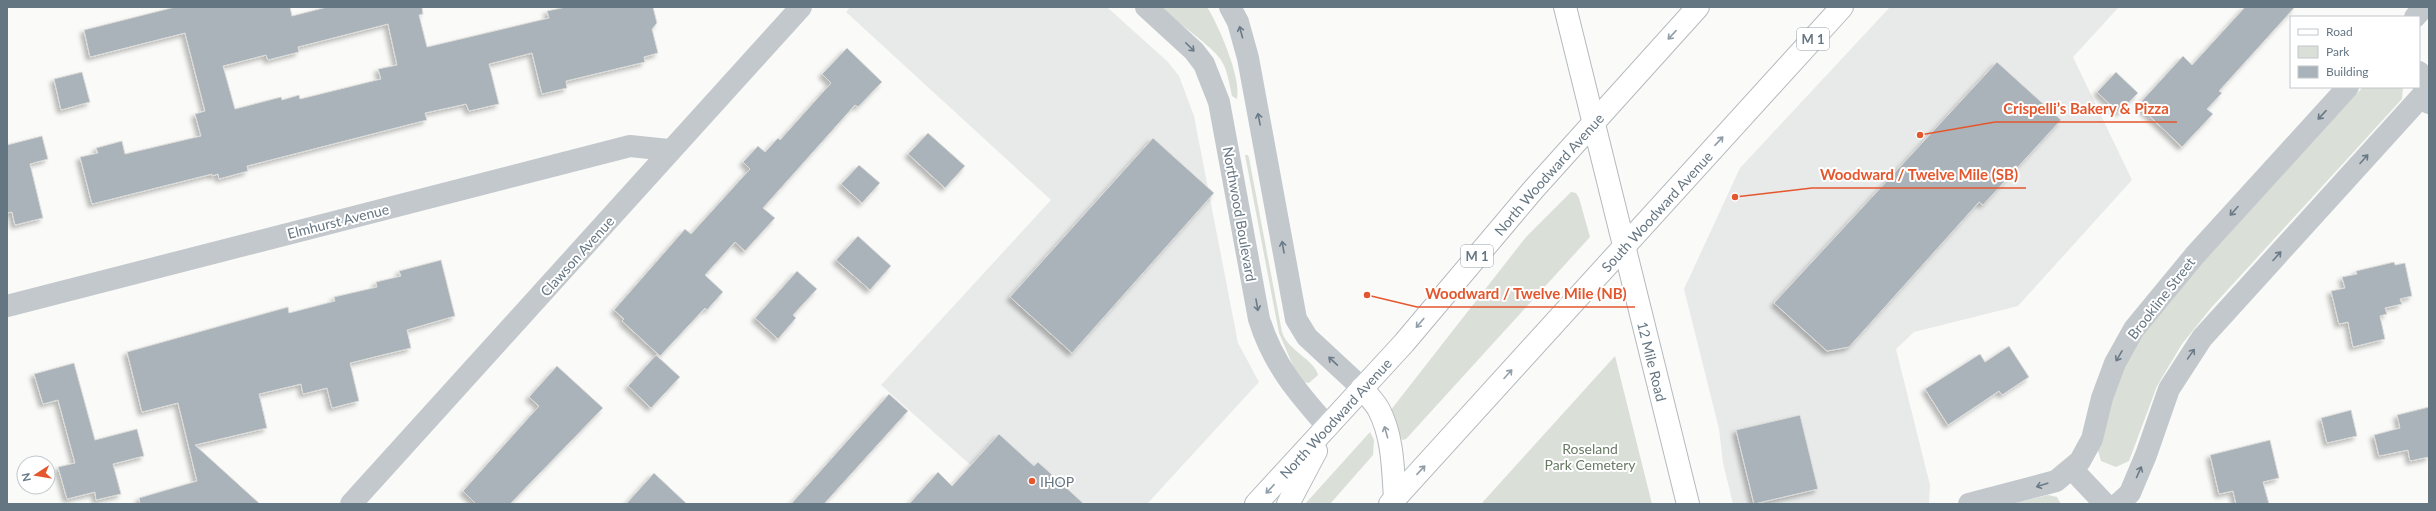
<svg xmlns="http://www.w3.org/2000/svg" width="2436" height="511" viewBox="0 0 2436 511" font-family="Lato,sans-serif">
<defs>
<filter id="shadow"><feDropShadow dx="-3.5" dy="3.5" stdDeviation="2" flood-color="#0004"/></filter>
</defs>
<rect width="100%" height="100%" fill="#fafaf8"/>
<g fill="#e8e9e9">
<path d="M850,7H1107L1168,62L1179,76L1194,116L1238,343L1259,382L1147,504H1014L881,385L1051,200L846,12Z"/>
<path d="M1890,7H2119L2073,57L2132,180L2018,306L1914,332L1896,349L1930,485L1929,504H1733L1723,463L1719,429L1684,289L1740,168Z"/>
</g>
<g fill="#dadfd7">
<path d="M1160,7H1207C1218,24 1242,79 1237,99L1232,96C1229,84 1228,71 1221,60C1211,45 1175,21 1160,7Z"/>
<path d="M2363,87H2403L2402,99L2211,308L2182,344L2157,386L2129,461L2116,467L2101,461L2097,447L2105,415L2127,361L2149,323L2187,276Z"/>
<path d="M1245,155H1248L1249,158L1282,332C1288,351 1315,360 1318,375L1309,383L1303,382L1297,375L1279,333Z"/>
<path d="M1571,192L1576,193L1579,198L1590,237L1406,439L1402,440L1390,411L1526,237Z"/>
<path d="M1615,356L1652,504H1481Z"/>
<path d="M1370,432L1374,440L1373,455L1330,504H1305Z"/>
<path d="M2048,495L2057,497L2061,504H2012Z"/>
</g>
<g fill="#aab3b9" stroke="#dcdcda" fill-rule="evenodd" filter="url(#shadow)">
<path d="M175,7H290L292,16L327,7H422L423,14L419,15L427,47L549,18L547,11L566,7H653L657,23L652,29L658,53L644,57L645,62L566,81L567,88L542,94L532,53L489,64L499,104L469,111L466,104L425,113L427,120L247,166L248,171L219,179L218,174L212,176V174L92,204L80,157L98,153L96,148L122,141L125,154L201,136L195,114L205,111L185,33L90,57L84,30ZM388,24L397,65L378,69L381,79L300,99L299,95L282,100L281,97L235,109L223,66L266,55L268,60L299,52L298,47Z"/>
<path d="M2245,7H2295L2219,91L2222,93L2207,109L2213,114L2182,147L2138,105L2183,56L2192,65Z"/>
<path d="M847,48L882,82L858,107L855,105L763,208L775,218L745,251L735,242L705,275L723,292L707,310L705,308L660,356L622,321L624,319L614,310L685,229L691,234L750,169L743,162L758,146L765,152L778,138L780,140L831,83L822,74Z"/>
<path d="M1997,62L2061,120L1983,205L1979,202L1849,347L1827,351L1774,303Z"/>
<path d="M82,72L90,102L61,110L54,79Z"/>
<path d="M2116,72L2138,93L2119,113L2097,92Z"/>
<path d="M928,133L965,166L945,188L908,154Z"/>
<path d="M42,136L48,159L30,164L43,218L15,225L12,212L7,213V145Z"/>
<path d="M1153,138L1214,193L1072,353L1010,297Z"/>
<path d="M859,165L880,183L862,203L841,184Z"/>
<path d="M858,236L891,266L870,290L836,260Z"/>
<path d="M441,260L455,316L407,330L411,348L350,363L359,401L332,408L327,388L303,394L301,384L259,394L267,428L195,445L260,504H140L139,498L197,481L178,403L142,412L127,352L288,307L289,313L335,301L334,297L377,287L376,282L401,276L399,271Z"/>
<path d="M2394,262L2395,265L2405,263L2412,296L2400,299L2402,304L2385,308L2387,314L2380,316L2385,339L2353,347L2348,322L2339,324L2331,291L2345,288L2342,277L2357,274L2356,271Z"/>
<path d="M797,271L817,289L793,315L796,318L778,339L755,318Z"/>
<path d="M2009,346L2029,377L2002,395L1999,391L1948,425L1925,389L1980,354L1985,362Z"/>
<path d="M656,355L680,377L651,408L628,386Z"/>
<path d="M74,363L95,440L137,429L144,456L113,464L121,494L96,500L95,492L67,499L58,467L75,463L58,400L43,404L34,374Z"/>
<path d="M557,366L603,408L510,504H476L463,491L539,406L529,397Z"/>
<path d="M889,394L908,411L824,504H791Z"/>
<path d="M2429,407V457L2410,461L2408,450L2379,456L2374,435L2400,428L2397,415Z"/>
<path d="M2351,410L2357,436L2327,443L2321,418Z"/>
<path d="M1800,415L1818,489L1754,504L1736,430Z"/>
<path d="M999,434L1034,466L1038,462L1084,504H909L938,472L952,486Z"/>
<path d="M2270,440L2279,478L2263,482L2269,504H2236L2233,491L2219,494L2210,455Z"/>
<path d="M654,473L687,504H626Z"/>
</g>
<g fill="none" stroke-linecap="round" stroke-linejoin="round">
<g stroke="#b3babf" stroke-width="24">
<g id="secondary">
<path id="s1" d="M1565,7L1688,504"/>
</g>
</g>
<g stroke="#b5babe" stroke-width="24">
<g id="primary">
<path d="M1362,388C1367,395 1375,402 1379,410C1393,437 1393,469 1395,499"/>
<path id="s2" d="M1256,504L1404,343L1533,190L1698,7"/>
<path d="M1288,504L1316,451"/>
<path id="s3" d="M1390,504L1842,7"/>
</g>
</g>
<g stroke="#c3c8cc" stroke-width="22">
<path d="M1146,7L1194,51L1204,64L1219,102L1259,319C1273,364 1297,392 1328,427"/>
<path d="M1230,7L1238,22L1248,58L1296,319L1307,337L1362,388"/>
<path d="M2415,17L2424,7"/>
<path d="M2419,72L2429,103"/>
<path d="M7,306L630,146L669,150"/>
<path d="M2072,469L2105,504"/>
<path d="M351,504L801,7"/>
<path d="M1969,504L2056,481L2080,461L2092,439L2102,398L2115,363L2134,329L2195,255L2348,87"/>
<path d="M2118,504L2130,493L2146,455L2169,389L2202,338L2429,88"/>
</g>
<use href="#secondary" stroke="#fff" stroke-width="22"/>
<use href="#primary" stroke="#fff" stroke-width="22"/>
</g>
<defs><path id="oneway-shaft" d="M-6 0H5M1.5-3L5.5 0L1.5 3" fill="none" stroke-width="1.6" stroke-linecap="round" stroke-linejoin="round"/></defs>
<g stroke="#6a7a87">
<use href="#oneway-shaft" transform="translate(1241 32) rotate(-105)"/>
<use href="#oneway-shaft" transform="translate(1190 47) rotate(45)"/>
<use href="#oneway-shaft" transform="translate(2322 115) rotate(133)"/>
<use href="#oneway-shaft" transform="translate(1259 119) rotate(-101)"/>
<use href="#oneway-shaft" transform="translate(2364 159) rotate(-48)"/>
<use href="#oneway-shaft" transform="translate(2234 211) rotate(132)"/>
<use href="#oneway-shaft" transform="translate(1283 247) rotate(-100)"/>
<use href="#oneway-shaft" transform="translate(2277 256) rotate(-48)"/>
<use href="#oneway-shaft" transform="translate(1257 305) rotate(80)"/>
<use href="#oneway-shaft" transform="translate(2191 354) rotate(-55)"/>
<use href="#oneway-shaft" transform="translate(2119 356) rotate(120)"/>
<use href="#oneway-shaft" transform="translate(1333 361) rotate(-137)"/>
<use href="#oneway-shaft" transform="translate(2139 472) rotate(-66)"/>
<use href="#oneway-shaft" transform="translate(2042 485) rotate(162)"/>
</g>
<g stroke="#939fa8">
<use href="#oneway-shaft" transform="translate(1672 35) rotate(133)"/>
<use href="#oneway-shaft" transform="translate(1719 141) rotate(-47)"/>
<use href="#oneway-shaft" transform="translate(1420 323) rotate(130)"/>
<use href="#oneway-shaft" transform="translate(1508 374) rotate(-48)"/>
<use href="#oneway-shaft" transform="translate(1386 432) rotate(-106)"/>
<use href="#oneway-shaft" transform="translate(1421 470) rotate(-47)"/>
<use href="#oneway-shaft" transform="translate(1270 489) rotate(133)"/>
</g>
<circle fill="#e4572e" stroke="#fff" stroke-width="1.5" cx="1032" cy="481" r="4"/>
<g text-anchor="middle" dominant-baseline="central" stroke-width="4" stroke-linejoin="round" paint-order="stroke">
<g fill="#fff" stroke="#939fa8" stroke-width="1">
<rect x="1797" y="28" width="32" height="22" rx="3"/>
<rect x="1461" y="245" width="32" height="22" rx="3"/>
</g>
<g font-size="13" font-weight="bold" fill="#657683">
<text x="1813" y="39">M 1</text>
<text x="1477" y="256">M 1</text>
</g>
<g font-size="14" fill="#657683" stroke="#fff">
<text stroke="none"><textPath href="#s2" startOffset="441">North Woodward Avenue</textPath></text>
<text stroke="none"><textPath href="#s3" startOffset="396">South Woodward Avenue</textPath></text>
<text transform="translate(1240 214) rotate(80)">Northwood Boulevard</text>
<text transform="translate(338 221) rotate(-14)">Elmhurst Avenue</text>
<text transform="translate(577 256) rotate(-48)">Clawson Avenue</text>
<text transform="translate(2161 298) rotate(-52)">Brookline Street</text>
<text stroke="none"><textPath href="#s1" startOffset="365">12 Mile Road</textPath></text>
<text stroke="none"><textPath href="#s2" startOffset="117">North Woodward Avenue</textPath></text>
</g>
<g font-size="14" fill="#687a64" stroke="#fff">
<text x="1590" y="448">Roseland<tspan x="1590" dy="16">Park Cemetery</tspan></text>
</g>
<g font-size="14" fill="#657683" stroke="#fff" text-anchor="start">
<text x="1040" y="481">IHOP</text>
</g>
</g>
<path fill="none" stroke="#e4572e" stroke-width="1.5" d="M1920 135L1995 122H2177M1735 197L1812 188H2026M1367 295L1417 307H1635"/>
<g fill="#e4572e" stroke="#fff" stroke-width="1.5">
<circle cx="1920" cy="135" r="4"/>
<circle cx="1735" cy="197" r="4"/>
<circle cx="1367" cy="295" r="4"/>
</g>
<g font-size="15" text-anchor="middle" font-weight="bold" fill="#e4572e" stroke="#fff" stroke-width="4" stroke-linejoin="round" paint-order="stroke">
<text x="2086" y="114">Crispelli’s Bakery &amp; Pizza</text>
<text x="1919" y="180">Woodward / Twelve Mile (SB)</text>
<text x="1526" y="299">Woodward / Twelve Mile (NB)</text>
</g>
<rect width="2436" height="511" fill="none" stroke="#657683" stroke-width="16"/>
<rect x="2290" y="16" width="130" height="72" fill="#ffffff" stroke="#c1c8cd"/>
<rect x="2298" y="29" width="20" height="6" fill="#ffffff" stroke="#c1c8cd"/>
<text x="2326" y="36" font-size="12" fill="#657683">Road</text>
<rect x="2298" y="46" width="20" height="12" fill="#dadfd7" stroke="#c1c8cd"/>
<text x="2326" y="56" font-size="12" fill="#657683">Park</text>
<rect x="2298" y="66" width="20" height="12" fill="#aab3b9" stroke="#c1c8cd"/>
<text x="2326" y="76" font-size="12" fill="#657683">Building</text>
<g transform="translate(36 475) rotate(258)"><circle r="19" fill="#ffffff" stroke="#c1c8cd"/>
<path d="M0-3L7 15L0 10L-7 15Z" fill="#e4572e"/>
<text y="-6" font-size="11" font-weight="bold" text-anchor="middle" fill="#657683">N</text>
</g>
</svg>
